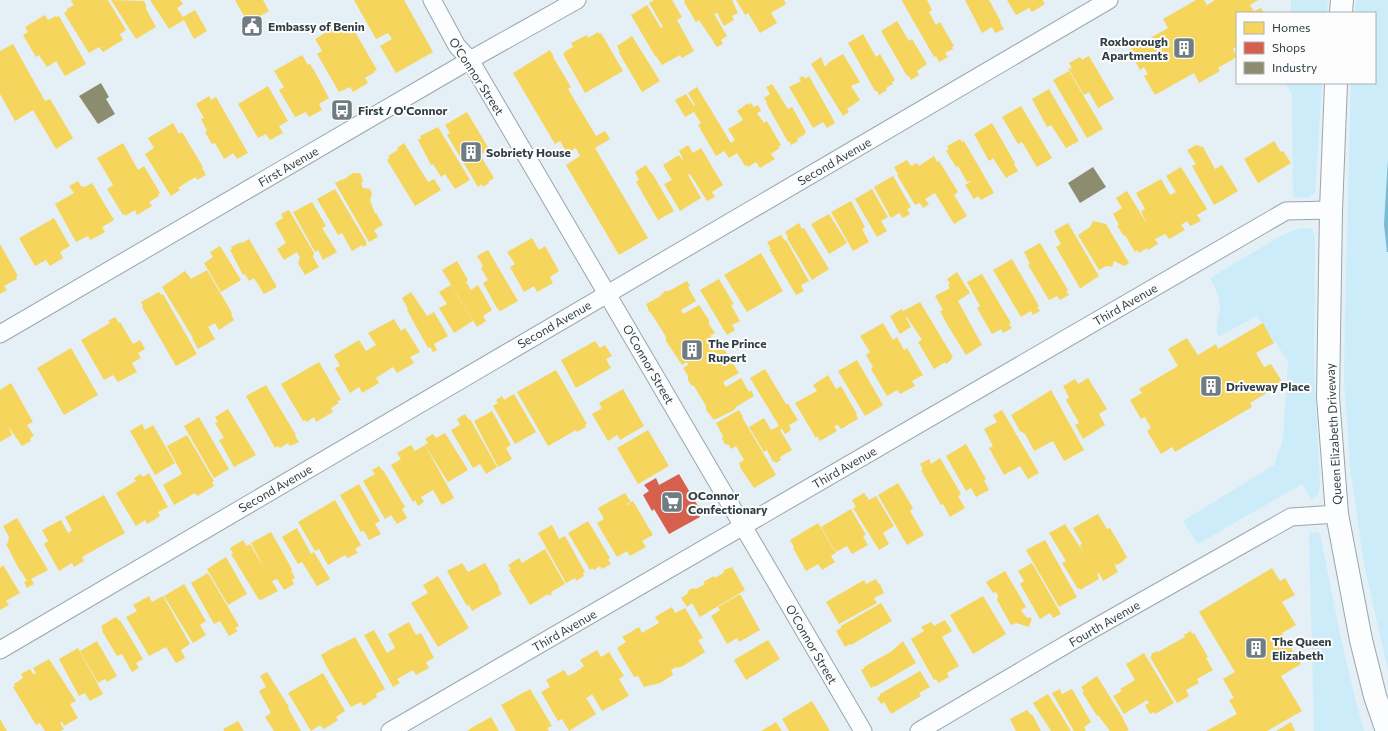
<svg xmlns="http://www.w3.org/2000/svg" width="1388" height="731" viewBox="0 0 1388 731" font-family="Commissioner,sans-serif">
<rect width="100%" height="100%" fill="#e4f0f6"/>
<g fill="#ccecfa">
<path d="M1291,0H1328L1327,13H1291Z"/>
<path d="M1356,0H1388V670L1364,565L1350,467L1344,380L1345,309L1351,83H1375V13H1355Z"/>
<path d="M1285,83H1322L1315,193L1308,198L1293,197L1292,94Z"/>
<path d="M1304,228L1312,229L1315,236L1314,367L1320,485L1318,494L1312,500L1302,484L1198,544L1183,521L1274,465L1283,439L1288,361L1257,316L1218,337C1214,327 1219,318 1220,308C1220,297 1215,287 1210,278L1279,237L1294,230Z"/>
<path d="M1316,532L1320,534L1321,539C1334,604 1346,668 1364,731H1314L1309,533Z"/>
</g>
<path fill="#7ab9d2" d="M1388,159V252H1387L1384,224Z"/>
<g fill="#f6d55c">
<path d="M72,0H108L126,30L120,34L123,40L103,52L99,47L89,53L64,13L67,11V9L74,5L71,1Z"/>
<path d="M111,0L144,1L146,5V9L156,27L136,39Z"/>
<path d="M150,0H180L183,4L177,8L183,17L195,10L207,31L194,39L184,20L169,29Z"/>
<path d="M235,0H263L269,11L248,23Z"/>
<path d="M354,0H404L433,52L396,73L380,46L392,39L388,33L376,39Z"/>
<path d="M654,0H672L682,17L677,20L694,51L682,58L680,55L662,65L656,56H655L631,15L647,5L661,28L663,27L649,3Z"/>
<path d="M684,0H732L738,13L732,16L734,20L724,26L717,13L714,14L727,36L721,40L723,44L717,47L699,20L696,22L684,2L685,1Z"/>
<path d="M736,0H784L786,4L771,13L777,23L760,33L748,13L745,15Z"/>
<path d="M903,0H927L932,10L929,12L936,25L940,22L954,46L952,47L953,49L945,53L948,57L939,62L936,56L934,57L902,1Z"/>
<path d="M965,0H989L1001,22L1000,23L1004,29L995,33L992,27L982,33Z"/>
<path d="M1007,0H1042L1045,4L1032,12L1029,8L1016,15Z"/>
<path d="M1196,0H1204L1207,5L1215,0H1258L1250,5L1254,11L1261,8L1264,13H1237V46L1233,49L1237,57L1218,68L1220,71L1199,83L1194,73L1155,95L1144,76L1148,74L1144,67L1140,70L1129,50L1168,28L1163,19Z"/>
<path d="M45,15L48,20L56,16V17L59,16L86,64L65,76L56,61L47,67L39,55L36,57L23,35L28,32L25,27Z"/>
<path d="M897,21L909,41L912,39L927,64L917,71L919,75L911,80L908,75L907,76L881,31Z"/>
<path d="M343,22L350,34L355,32L377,70L374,71L375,72L365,78L368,83L353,92L350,87L339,92L317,54L322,51L315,39Z"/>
<path d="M598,32L599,34L601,33L623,71L585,93L563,54L565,53L564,52L573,47L571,43L587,35L588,38Z"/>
<path d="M863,34L876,57L880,54L895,80L892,82L893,84L886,88L887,90L879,95L877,91H875L848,43Z"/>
<path d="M632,36L660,81L642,92L619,53L620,52L617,46Z"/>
<path d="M13,44L45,101L50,99L73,138L56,149L33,110L15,121L0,94V51Z"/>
<path d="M550,50L554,57H553L571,87L568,89L596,136L605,131L610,139L595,148L648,238L619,255L566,165L580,156L576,148L567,153L560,141L555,144L513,73Z"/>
<path d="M843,54L860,82L851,86L860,100L847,109L849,112L843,116L811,64L821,57L825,67L829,62Z"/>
<path d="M302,55L308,65L310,64L315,72L329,98L319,104L322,110L309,117L306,112L295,117L279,90L284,87L274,71Z"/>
<path d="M1089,56L1114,99L1098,108L1089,92L1084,95L1068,68L1072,69L1069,63L1080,57L1082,60Z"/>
<path d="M1069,71L1103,129L1087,138L1053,80Z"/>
<path d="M803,76L805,79L809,76L832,117L835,123L827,128L823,122L813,128L789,87L801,81L799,78Z"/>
<path d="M772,84L788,109L792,107L806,132L805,133V134L797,139L798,141L791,145L789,141L788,142L766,103L767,102L764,98L770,94L766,87Z"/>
<path d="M268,86L288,121L279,126L283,133L270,140L266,134L258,138L238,104Z"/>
<path d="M697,87L731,143L735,140L728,129L743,120L737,111L748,103V105L751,103L754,107L758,105L761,111L757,113L764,123L767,121L781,145L778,147L780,148L771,154L775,159L760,168L756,162L748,167L747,165L745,166L737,153L729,158L724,151L716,156L698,125L701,123L694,112L685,117L675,100L686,94L694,106L695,105L688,93Z"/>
<path d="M1049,89L1079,141L1066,148L1051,125L1047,127L1032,99Z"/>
<path d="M209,96L211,100L216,97L248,153L237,159L233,153L224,159L215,143L212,144L205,132L207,131L201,119L204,118L196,104Z"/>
<path d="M1021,106L1052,158L1037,167L1022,142L1018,144L1002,117Z"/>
<path d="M467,112L489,149L480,155L494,178L488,182L489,183L483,187L482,184L478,187L447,135L450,133L445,125Z"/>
<path d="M173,123L179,134L182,132L203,167L202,168L206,175L197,180L196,177L187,182L178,188L180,190L171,196L145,154L154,148L148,138Z"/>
<path d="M992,123L1015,163L1014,164L1018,171L1006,178L993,158L989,161L974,134Z"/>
<path d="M438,127L470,180L455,189L445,174L441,177L433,164L431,165L418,140L421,138L420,136Z"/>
<path d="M960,139L962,142L964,141L994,193L981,200L978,196L974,199L965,185L970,182V181L967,182L958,166L956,167L946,151L949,149L947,146Z"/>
<path d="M1274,141L1281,152L1283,151L1291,163L1258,183L1244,159Z"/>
<path d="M123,143L138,170L144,166L160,193L158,194L159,196L149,202L152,206L137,215L135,210L125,216V214L123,215L107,189L113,185L97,158Z"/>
<path d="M404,143L428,182L434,179L441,190L415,206L387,160L390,158L388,156L398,150L397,148Z"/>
<path d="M688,145L693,153L701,148L723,185L712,192L715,197L707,201L690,174L688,175L701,198L680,211L664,184L672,180L663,165L679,155L682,160L683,159L679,151Z"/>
<path d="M1196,145L1203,147L1215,169L1222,165L1238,191L1214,205L1192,166L1196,164L1187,150Z"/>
<path d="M934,156L937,162L939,161L958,192L954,195L967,216L954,224L935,193L925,199L929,204L923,208L920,203L915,205L897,175L898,174L894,167L907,160L911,166L917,163L919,166Z"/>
<path d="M646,165L651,173H652L674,211L658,220L636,182L639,180L635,172Z"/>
<path d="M1181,167L1207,209L1197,215L1201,221L1190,226L1187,221L1181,225L1185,230L1169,239L1165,234L1155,239L1158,244L1148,250L1147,248L1139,253L1137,250L1135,252L1125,235L1124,236L1117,226L1119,225L1113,214L1122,208L1116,198L1127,191L1147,224L1141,211L1145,209L1136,193L1161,179L1170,195L1176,192L1166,176Z"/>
<path d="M353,173H360L362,177L363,182L361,183L363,188L370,189L372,194L370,200L375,214L376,213L383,225L374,230L378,237L369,242L335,183L343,179V180Z"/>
<path d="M893,176L911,207L907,209L910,214L903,218L899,213L891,218L874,187Z"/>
<path d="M78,181L81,186L85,187L92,183L114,220L102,227L105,232L98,236L90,240L88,236L76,242L55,204L74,193L69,186Z"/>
<path d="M335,189L367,243H366L367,245L363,247L362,245L352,251L342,233L338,235L317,199Z"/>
<path d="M872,189L888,217L881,221L887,231L877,237L855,199Z"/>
<path d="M851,201L865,227L862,229L869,242L853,251L831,212Z"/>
<path d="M312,202L326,226L322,228L337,252L323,260L318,250L315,252L293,212Z"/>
<path d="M289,210L314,253L313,257L319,267L305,275L298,263L300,258L297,252L284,260L277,249L286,243L275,223L283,218L281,214Z"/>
<path d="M829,214L847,243L829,254L811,224Z"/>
<path d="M54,218L70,246L60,252L63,258L50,266L46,260L35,266L19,238Z"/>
<path d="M1093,221L1106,224L1129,263L1124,266L1114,261L1112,267L1106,266L1099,270L1078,235L1090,227Z"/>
<path d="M799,223L802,229L804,228L829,269L812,280L787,238L788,237L785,232Z"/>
<path d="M1068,223L1099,276L1081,288H1080L1056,247L1061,244L1054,231Z"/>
<path d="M781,235L785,241L786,240L809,281L801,285L804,291L796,295L769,249H771L767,242Z"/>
<path d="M532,238L539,250L545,246L559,271L550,277L553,283L537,292L534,286L524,292L510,267L515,264L507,252Z"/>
<path d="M249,239L277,287L264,294L254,278L249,281L245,274L243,275L230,250L232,249L231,247L241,242L242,243Z"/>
<path d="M1040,243L1068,290L1066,291L1069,295L1060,300L1057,296L1049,300L1028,265L1030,264L1024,252Z"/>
<path d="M0,244L18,276L16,277L17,279L4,286L7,290L0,294Z"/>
<path d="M220,246L241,280L221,292L204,263L213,257L210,252Z"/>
<path d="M488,250L518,301L500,311L497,308L483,283L488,280L481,268L483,266L477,256Z"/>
<path d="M761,253L783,291L747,312L724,275Z"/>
<path d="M1012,259L1039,306L1037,307L1040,311L1033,315L1031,311L1021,317L993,270Z"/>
<path d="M457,261L468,280L466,282L471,290L478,285L492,310L483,316L486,321L477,327L442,270Z"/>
<path d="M207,270L232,313L231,314L234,320L219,330L215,323L208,327L215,339L198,349L192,338H193L162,287L185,271L191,279Z"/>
<path d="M957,272L970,293L958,301L982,345L966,355L948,326L940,311L943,310L935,296L950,288L948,285L950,284L947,279Z"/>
<path d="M982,274L1011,323L1009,324L1012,328L1003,333L1001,329L992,334L977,308L980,306L967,282Z"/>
<path d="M719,279L732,301L734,304L731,305L740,321L732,325L735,330L727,335L700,290Z"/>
<path d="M687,281L690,286L688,287L696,301L681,310L683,314L699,305L709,320V324L715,333L710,336L718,346L712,350L713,351L722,346L739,373L723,382L726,387L741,378L749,392L751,390L754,396L736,407L734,410L714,420L706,410V406L694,386L691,385L688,380V376L683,368L688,365L687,362L682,365L666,341V337L653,316L648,310V308L646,304L659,297L665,291H669Z"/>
<path d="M451,285L473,321L454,333L439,308L447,304L439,292Z"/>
<path d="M159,292L161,295L163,294L197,354L176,366L142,307L143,306L141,302Z"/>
<path d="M411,292L427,316L434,312L448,336L434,344L437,350L433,352L430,347L428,348L407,310L408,309L402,298Z"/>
<path d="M920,302L953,357L951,358L952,359L946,364L945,362L934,369L918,342L922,340L907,317L906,318L911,327L900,334L890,316L902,309L903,311Z"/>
<path d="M115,317L119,323L120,322L133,344L140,340L145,349L138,353L141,358L132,363L137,372L118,382L113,375L104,380L81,340L110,323L108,321Z"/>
<path d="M394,319L401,331L405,328L420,352L410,357L414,363L397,373L393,367L376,378L379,383L362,393L359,387L350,393L335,368L340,366L334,355L359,340L366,351L376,345L368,333Z"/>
<path d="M883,323L893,340L897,337L904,350L907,348L923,375L912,381L915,386L900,394L897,390L887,396L871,369L873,367L866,355L870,352L860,336Z"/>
<path d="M1263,323L1274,343L1256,353L1264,367L1271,364L1283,383L1250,403L1252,407L1175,452L1172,447L1161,454L1147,431L1151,428L1145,417L1141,419L1130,400L1142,393L1139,389L1178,366L1168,349L1187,338L1198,355L1216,344L1218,349Z"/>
<path d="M595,341L600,348L605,345L612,356L606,359L611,368L576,388L561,360Z"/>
<path d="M71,348L98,395L64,415L37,368Z"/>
<path d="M857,360L883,405L865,416L838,371Z"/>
<path d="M319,362L341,400L337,401L339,403L331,408L333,412L316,422L314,417L307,422L305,420L303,421L281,384Z"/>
<path d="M765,369L786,404H788L798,420L789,425L791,430L785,434L782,429L780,430L792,450L780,457L781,460L776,463L774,461L773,462L767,450L764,452L749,427L764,418L771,430L779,426L750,378Z"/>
<path d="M556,370L587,424L585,425L586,427L577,432L576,430L548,446L517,392Z"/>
<path d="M828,375L836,389L841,386L857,414L856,415L858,419L841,429L838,425L834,426L837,431L820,441L817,436L816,438L795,403L817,391L813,385Z"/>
<path d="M1088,378L1107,409L1099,414L1105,425L1083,439L1075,425L1079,423L1066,400L1069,397L1063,386L1075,379L1078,384Z"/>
<path d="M11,383L33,422L27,425L34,436L30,438L31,441L22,446L8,426L12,435L0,442V390Z"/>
<path d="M266,385L296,435L295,436L299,442L290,446L288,443L280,448L278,446L275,448L246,396Z"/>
<path d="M623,389L644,426L620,440L617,435L608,441L592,414L602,408L599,403Z"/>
<path d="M1051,390L1084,450L1064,461L1053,441L1034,451L1025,434L1020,431L1011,415Z"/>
<path d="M514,394L536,432L515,444L493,406L498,403L496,400L502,396L504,400Z"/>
<path d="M228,409L256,455L234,467L219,440L224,438L215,423L218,422L215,417Z"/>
<path d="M739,410L743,417H742L776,475L754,488L741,469L739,463L744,460L736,446L731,449L729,445L725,444L722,439L723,436L716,423Z"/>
<path d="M1002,410L1039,473L1028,479L1020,466L1004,475L989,448L993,446L984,429L997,422L993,415Z"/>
<path d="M492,411L511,445L506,448L512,459L498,467L474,421Z"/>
<path d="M465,414L469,420L470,419L497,467L486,474L480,464L473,468L451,430L460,425L457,419Z"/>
<path d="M199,417L229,469L214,478L184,426Z"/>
<path d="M142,424L145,430L153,425L175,463L155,475L130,431Z"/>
<path d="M648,430L669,466L638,484L617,448Z"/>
<path d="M445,433L468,470L448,482L425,445L428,443L425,439L433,434L436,438Z"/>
<path d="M187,435L214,481L212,482L214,486L197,496L195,493L174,505L163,485L182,474L167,446Z"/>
<path d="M966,444L986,479L984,480L989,490L976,497L971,488L966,491L946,456Z"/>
<path d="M411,445L415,451L425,445L454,498L442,505L433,490L421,497L424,502L418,506L415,500L413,502L391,465L401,459L397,453Z"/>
<path d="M940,458L961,494L958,496L965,508L950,517L943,504L941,505L921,470L923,469L920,464L929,459L931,464Z"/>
<path d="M379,466L382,470H383L405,507L402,509L407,518L397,524L391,515L385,519L363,481L375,474L372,470Z"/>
<path d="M149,473L168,507L158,512L160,516L154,520L147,524L145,520L136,526L116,493L136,481L134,478L141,474L143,477Z"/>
<path d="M898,483L913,508L910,511L924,535L907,545L878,495Z"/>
<path d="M359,484L380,521L375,524L381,534L369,540L364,531L361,532L340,495Z"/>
<path d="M625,493L631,502L626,504L627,505L633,501L653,535L642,541L646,547L630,556L627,551L617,557L597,523L604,519L598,508Z"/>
<path d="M864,493L869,500L876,496L894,526L883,533L889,544L879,550L853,508L856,507L852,500Z"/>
<path d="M104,495L125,533L82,557L84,561L74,567L72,563L59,571L44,544L48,541L42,530L61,520L68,533L72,530L65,517Z"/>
<path d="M335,500L361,545L355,549L358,553L347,558L345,555L328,565L319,549L315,551L298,522Z"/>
<path d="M851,509L866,535L863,536L868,545L852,554L847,546L836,552L821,527Z"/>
<path d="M1098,514L1107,529L1110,528L1127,557L1122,562L1117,565L1114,564L1118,572L1103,581L1099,573L1097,574L1099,579L1080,590L1079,588L1078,589L1062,563L1066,561L1049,533L1065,524L1084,553L1080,545L1082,544L1073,528Z"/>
<path d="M17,518L48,570L31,579L34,584L27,588L24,582L27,581L21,571H20L6,544L8,543L9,537L3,526Z"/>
<path d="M588,521L610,558L608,560L611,564L602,569L600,566L594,570L592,568L590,570L568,533Z"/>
<path d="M818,523L836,553L831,556L835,562L822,570L818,564L806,571L793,548L794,547L790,540Z"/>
<path d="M552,525L559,539L565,536L585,572L583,573L584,576L576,581L575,578L566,583L538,533Z"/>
<path d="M297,528L311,554L314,552L330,579L317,586L302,562L298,564L282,537Z"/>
<path d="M271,532L292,569L291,570L295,578L292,580L294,584L284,590L277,579L272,581L278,591L261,600L260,599L259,600L231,554L233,553L230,548L243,540L247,546L250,544L266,571L251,543Z"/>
<path d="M1045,540L1077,597L1059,607L1026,550Z"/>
<path d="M545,549L565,584L551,592L552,594L549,596L548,594L530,605L509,570L511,569L508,565L519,558L522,563Z"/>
<path d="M226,557L247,594L228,605L207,569Z"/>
<path d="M462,563L468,572L485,563L499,587L498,588L502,594L472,611L469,605L467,606L447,571Z"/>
<path d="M1032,563L1061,614L1053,618L1050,613L1040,619L1020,584L1024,581L1018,571Z"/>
<path d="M3,565L20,593L6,601L9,605L0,610V568Z"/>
<path d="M732,567L745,590L700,617L692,603L687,607L681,598L687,594L689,590L693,588L696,589L705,584L703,582L714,576L715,578L723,573L724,570Z"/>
<path d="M1272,568L1280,581L1285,578L1295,595L1282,602L1296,625L1282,633L1301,664L1281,676L1302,711L1267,731H1206L1237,714L1229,700L1234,698L1223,679L1235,672L1199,612Z"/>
<path d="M1005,571L1026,607L1021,610L1026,617L1032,618L1029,627L1016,623L1011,625L997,600L998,596L996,592L993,593L986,582Z"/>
<path d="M208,573L239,626L235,628L238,631L229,636L220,621L214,624L191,583Z"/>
<path d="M438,576L469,628L438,647L411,603L428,593L423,585Z"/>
<path d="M876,579L878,583L880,584L884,593L874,598L877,603L839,624L826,602L864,580L866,584Z"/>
<path d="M184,584L206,621L200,625L206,635L193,643L164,596Z"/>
<path d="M740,594L760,630L739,642L737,638L727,644L711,616L720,610L718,607Z"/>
<path d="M149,596L152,602L163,596L190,644L181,650L185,658L176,663L166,647L149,656L126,617L137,611L133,605Z"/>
<path d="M983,596L1006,634L973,654L950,615Z"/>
<path d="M881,603L892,621L851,645L850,644L845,647L836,631L841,628V626Z"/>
<path d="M672,607L675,613L685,608L703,638L698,640L705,652L683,666L677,668L676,667L671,670L673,675L660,683L644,687L638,676L634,677L617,648L626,642L622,637L639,627L642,633L659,623L655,617Z"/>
<path d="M116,617L119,621L120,620L143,659L136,663L139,668L132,672L122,654L117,656L102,631L103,630L101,626Z"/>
<path d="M945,620L952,631L942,637L959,666L947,673L949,677L938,683L936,679L934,680L911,639L924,631L921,627L931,622L934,626Z"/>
<path d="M409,622L416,635L421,633L434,658L426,662L429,668L416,675L413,670L397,679L400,683L393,687L364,635L374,630L387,653L395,648L388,634Z"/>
<path d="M1191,631L1192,634L1194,633L1208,657L1206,658L1213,670L1197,679L1199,683L1186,690L1189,696L1177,703L1150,657L1152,656L1151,654L1157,651L1158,652L1185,637L1184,635Z"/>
<path d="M355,637L385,689L376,694L377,697L363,706L361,702L351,707L328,669L321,655L338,645L339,647L340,645Z"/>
<path d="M768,640L780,659L746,680L734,660Z"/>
<path d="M97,641L117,676L107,682L105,679L98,683L80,651Z"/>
<path d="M903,641L916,663L875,687L874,686L871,688L861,670L865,668L864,667L892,651Z"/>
<path d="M78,648L103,694L90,701L85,693L79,696L59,659Z"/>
<path d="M597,650L601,657L609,652L624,676L619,679L629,696L602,711L592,694L590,696L586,698L596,714L569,731L562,719L558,721L541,692L550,687L546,680L564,670L568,676L576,672L584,666L580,660Z"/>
<path d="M1144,653L1174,703L1155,714L1154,712L1150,714L1145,705L1149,703L1147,700L1124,714L1113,696L1122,691L1120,689L1135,680L1126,664Z"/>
<path d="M49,659L76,701L70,704L78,718L64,726L62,722L60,723L64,729L61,731H45L40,723L36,725L13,687L15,686L14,684L23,678L21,674L30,669L33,674L36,673L33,668Z"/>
<path d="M920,671L930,687L919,693L921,696L891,714L884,702L881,704L877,698L880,696V694Z"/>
<path d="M267,672L289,707L288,708L301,731H274L265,717L271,713L259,691L266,687L260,676Z"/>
<path d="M323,673L345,711L336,717L338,720L331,725L323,729L320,725L311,731L288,693Z"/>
<path d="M1097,676L1123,718V719L1129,730L1126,731H1110L1098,715L1097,716L1082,692L1084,691L1081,687Z"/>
<path d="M530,689L552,726L547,728L549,731H516L501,705Z"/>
<path d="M1060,689L1062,694L1072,689L1091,722L1084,727L1086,731H1074L1052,693Z"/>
<path d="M1048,694L1071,731H1051L1033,703Z"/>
<path d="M812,701L830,731H789L782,719Z"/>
<path d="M1027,710L1031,715L1032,714L1041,731H1016L1010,719Z"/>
<path d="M491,717L499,731H467L473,727Z"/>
<path d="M0,719L7,731H0Z"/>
<path d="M238,721L244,731H224L223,729Z"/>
<path d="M776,722L782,731H761Z"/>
<path d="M1291,722L1295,731H1276Z"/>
</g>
<path fill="#d6604d" d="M679,474L701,511L697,513L700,517L669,534L654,509L652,511L643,495L649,491L644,485L656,478L659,485Z"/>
<g fill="#8c8c6e">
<path d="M101,83L109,97L106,99L115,114L98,124L79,96Z"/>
<path d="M1093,167L1106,187L1080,203L1068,183Z"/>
</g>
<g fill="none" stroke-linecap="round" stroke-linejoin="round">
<g stroke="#9aa6ab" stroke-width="19">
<g id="street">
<path d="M432,0L457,46L470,60L863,731"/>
<path d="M0,334L470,60L577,0"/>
<path d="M0,650L1109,0"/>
<path d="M390,731L1286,211L1331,210"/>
<path d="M919,731L1084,634L1291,517L1337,514"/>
</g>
</g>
<g stroke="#9aa6ab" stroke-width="24">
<g id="secondary">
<path d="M1341,13L1342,0"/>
<path d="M1336,83L1331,210L1328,397L1337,514L1361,640L1375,696L1387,731"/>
</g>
</g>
<use href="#street" stroke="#fbfdfe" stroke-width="17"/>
<use href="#secondary" stroke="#fbfdfe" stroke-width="22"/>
</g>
<defs>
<g id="civic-square" transform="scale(1.15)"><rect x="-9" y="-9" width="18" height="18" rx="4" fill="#6f7d83" stroke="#fcfcfc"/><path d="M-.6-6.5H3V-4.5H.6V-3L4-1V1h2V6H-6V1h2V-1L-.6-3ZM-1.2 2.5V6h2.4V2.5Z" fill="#fff"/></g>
<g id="building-square" transform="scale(1.15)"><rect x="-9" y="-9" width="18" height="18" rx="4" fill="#6f7d83" stroke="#fcfcfc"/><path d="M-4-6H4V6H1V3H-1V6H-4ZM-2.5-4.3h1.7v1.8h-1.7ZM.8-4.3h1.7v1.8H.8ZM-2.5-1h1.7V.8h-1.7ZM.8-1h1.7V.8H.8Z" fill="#fff"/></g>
<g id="bus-square" transform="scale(1.15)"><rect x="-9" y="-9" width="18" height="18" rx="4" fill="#6f7d83" stroke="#fcfcfc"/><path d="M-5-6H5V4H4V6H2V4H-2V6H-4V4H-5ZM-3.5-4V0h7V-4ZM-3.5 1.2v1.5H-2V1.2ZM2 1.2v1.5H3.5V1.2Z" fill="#fff"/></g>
<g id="supermarket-square" transform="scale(1.15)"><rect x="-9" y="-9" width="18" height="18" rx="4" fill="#6f7d83" stroke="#fcfcfc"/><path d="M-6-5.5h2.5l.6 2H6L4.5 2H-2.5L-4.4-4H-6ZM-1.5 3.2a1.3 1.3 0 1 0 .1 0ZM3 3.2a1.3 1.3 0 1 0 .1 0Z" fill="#fff"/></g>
</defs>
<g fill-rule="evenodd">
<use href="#civic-square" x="252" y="26"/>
<use href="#building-square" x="1184" y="48"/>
<use href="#bus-square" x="342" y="110"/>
<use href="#building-square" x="471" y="152"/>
<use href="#building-square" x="692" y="350"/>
<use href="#building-square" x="1211" y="386"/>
<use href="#supermarket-square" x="672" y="502"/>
<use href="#building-square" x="1256" y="648"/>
</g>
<g text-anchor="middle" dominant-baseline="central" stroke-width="4" stroke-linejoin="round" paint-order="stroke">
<g font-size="12" font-weight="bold" fill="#303f45" stroke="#fcfcfc" text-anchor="start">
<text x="268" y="26">Embassy of Benin</text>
<text x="1168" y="41" text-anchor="end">Roxborough<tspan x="1168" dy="14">Apartments</tspan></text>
<text x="358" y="110">First / O'Connor</text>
<text x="486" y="152">Sobriety House</text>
<text x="708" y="343">The Prince<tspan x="708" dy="14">Rupert</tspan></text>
<text x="1226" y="386">Driveway Place</text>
<text x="688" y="495">OConnor<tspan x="688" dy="14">Confectionary</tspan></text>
<text x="1272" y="641">The Queen<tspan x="1272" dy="14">Elizabeth</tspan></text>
</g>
<g font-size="12" fill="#303f45" stroke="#fcfcfc">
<text transform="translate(477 76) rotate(57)">O'Connor Street</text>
<text transform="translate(834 161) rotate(-30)">Second Avenue</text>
<text transform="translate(288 166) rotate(-30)">First Avenue</text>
<text transform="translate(1125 304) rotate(-30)">Third Avenue</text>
<text transform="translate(554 324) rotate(-30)">Second Avenue</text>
<text transform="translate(649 364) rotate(60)">O'Connor Street</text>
<text transform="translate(1333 434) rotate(-93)">Queen Elizabeth Driveway</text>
<text transform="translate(844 467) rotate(-30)">Third Avenue</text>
<text transform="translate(275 488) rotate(-30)">Second Avenue</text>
<text transform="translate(1104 623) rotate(-30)">Fourth Avenue</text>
<text transform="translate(564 630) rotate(-30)">Third Avenue</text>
<text transform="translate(812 644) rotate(60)">O'Connor Street</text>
</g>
</g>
<rect x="1236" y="12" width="140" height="72" fill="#fcfcfc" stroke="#aab0b3"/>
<rect x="1244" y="22" width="20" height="12" fill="#f6d55c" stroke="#aab0b3"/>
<text x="1272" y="32" font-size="12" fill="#303f45">Homes</text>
<rect x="1244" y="42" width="20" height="12" fill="#d6604d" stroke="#aab0b3"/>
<text x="1272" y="52" font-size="12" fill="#303f45">Shops</text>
<rect x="1244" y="62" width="20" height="12" fill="#8c8c6e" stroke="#aab0b3"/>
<text x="1272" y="72" font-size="12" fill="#303f45">Industry</text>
</svg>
